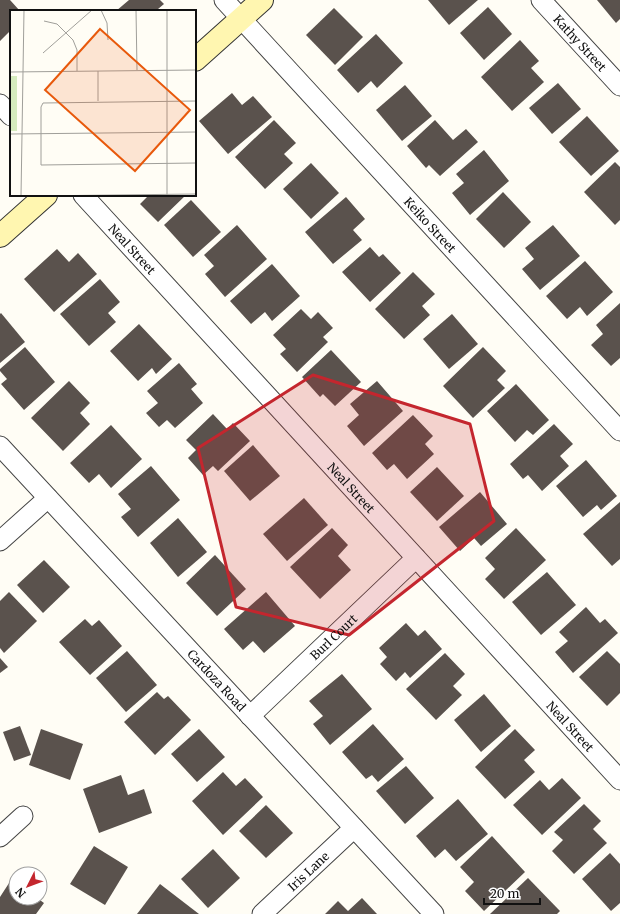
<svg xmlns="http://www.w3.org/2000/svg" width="620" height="914" viewBox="0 0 620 914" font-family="Merriweather,serif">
<rect width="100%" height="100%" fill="#fffdf5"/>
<g fill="#5a524d">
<path d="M0,0H10L20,11H11V30L0,41Z"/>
<path d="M129,0H160L164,4L158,9L160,11H116Z"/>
<path d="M428,0H478L449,25Z"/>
<path d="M597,0H620V19L616,23Z"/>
<path d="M488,7L512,34L484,60L460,33Z"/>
<path d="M334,8L363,37L335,65L306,35Z"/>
<path d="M376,34L403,63L377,88L371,81L358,93L337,70Z"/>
<path d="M520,40L539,61L531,68L544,82L512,111L481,77Z"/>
<path d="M558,83L581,109L552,134L529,108Z"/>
<path d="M405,85L432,116L402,141L376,110Z"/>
<path d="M232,93L242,105L253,96L272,117L228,154L199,121Z"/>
<path d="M587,116L619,151L591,176L559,142Z"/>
<path d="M274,120L296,143L284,154L293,163L265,189L235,157Z"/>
<path d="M435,120L453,140L466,129L478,142L440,176L429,165L426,168L407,146Z"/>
<path d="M484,150L509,181L470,215L452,193L464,183L456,174Z"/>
<path d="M615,162L620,167V220L615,225L584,192Z"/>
<path d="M311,163L339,193L311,219L283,189Z"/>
<path d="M503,192L531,222L504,248L476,219Z"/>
<path d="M145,195H186L158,222L140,204L147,197Z"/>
<path d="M346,197L365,219L353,230L362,240L333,264L305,232Z"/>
<path d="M191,200L221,232L193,257L164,225Z"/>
<path d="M237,225L267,259L225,297L205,274L214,266L204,255Z"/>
<path d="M553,225L580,256L540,290L522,269L534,259L525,248Z"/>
<path d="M370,247L379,257L383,254L401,273L370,302L342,272Z"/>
<path d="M57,249L69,262L78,253L97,274L54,312L24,279Z"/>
<path d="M585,261L613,292L587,316L580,307L567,319L546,296Z"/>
<path d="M272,264L300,296L272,321L265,312L251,324L230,301Z"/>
<path d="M413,272L435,294L422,306L430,315L404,339L375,309Z"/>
<path d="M100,279L120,302L108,313L116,322L89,346L60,314Z"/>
<path d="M620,303V358L611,366L591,345L603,334L596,325Z"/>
<path d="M301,309L311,319L318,312L333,328L323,337L328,342L297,372L280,354L286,349L273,335Z"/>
<path d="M1,313L25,342L0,363V314Z"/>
<path d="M452,314L478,344L449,369L423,339Z"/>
<path d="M139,324L172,359L156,374L152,368L138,381L110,351Z"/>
<path d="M25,347L55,382L24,410L1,384L7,379L0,371V369Z"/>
<path d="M483,347L506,371L497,380L505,388L473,418L443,386Z"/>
<path d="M331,350L361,382L335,406L323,394L320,397L302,377Z"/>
<path d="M179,363L197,384L191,389L203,403L175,428L167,420L159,427L146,413L158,403L147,391Z"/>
<path d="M69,381L90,403L80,413L90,424L63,451L31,418Z"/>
<path d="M377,381L403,411L364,446L347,426L359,415L350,404Z"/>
<path d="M516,384L549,420L533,435L527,430L515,442L487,411Z"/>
<path d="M213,414L227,429L233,423L250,441L218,471L213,466L203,475L188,458L196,450L186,440Z"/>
<path d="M413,415L433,436L425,444L434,454L407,479L394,464L387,470L372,453Z"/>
<path d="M554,424L573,444L560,456L569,466L542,491L528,475L523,479L510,464Z"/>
<path d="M111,425L142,459L111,488L99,474L89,483L70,463Z"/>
<path d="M253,445L280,476L250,501L224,471Z"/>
<path d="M586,460L617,496L601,510L597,505L583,517L556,486Z"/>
<path d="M151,466L180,500L138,537L121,517L131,509L118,494Z"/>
<path d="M437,467L464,496L437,521L410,492Z"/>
<path d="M480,492L507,524L481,546L474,538L460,551L439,527Z"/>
<path d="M304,498L328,525L287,561L263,534Z"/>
<path d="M620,502V559L612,566L583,534Z"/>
<path d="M178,518L207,552L178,577L150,543Z"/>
<path d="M332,528L348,545L338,556L351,570L320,599L290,567Z"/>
<path d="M516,528L546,560L504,599L485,579L495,569L485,558Z"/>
<path d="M215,555L246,589L217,616L186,583Z"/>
<path d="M44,560L70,587L43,613L17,585Z"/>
<path d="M547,572L576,605L541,635L512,602Z"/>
<path d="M9,592L37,621L4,653L0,648V601Z"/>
<path d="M266,592L295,626L264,653L253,641L243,650L224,629Z"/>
<path d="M586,607L600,623L605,619L618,633L573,673L555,652L568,641L559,632Z"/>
<path d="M85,619L92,626L99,620L122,646L90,675L59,642Z"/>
<path d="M406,623L418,636L425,630L442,649L410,678L405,672L396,681L380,664L387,657L379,648Z"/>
<path d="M127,651L157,685L126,712L96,678Z"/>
<path d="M607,651L620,664V693L607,706L579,677Z"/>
<path d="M445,653L465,674L453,686L462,695L436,720L406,689Z"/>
<path d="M0,658L8,667L0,673Z"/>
<path d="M342,674L372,709L330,745L313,724L323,716L309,701Z"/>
<path d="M157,692L164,699L168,696L191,720L155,755L124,722Z"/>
<path d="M484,694L511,726L481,752L454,720Z"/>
<path d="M373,724L404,759L378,782L372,775L366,779L342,752Z"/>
<path d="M20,726L31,755L14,761L3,732Z"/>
<path d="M41,729L83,744L70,780L29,765Z"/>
<path d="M199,729L225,757L197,782L171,754Z"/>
<path d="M515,729L535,750L524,760L535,772L505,799L475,767Z"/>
<path d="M406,766L434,798L405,824L376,791Z"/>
<path d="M223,772L236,786L245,778L263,797L223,835L192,801Z"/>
<path d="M121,775L128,795L144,789L152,813L99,833L83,789Z"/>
<path d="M562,778L581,798L542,835L513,805L540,780L549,790Z"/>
<path d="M458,799L488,834L456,861L445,849L435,858L416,836Z"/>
<path d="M584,804L601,821L593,829L607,843L574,874L552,851L563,840L554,832Z"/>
<path d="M266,805L293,833L266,858L239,831Z"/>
<path d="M492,836L525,872L484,911L465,891L474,882L460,867Z"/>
<path d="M94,846L128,867L105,905L70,884Z"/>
<path d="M213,849L240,878L208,908L181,879Z"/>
<path d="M610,853L620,864V903L611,911L582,879Z"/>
<path d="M528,878L560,911L557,914H490Z"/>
<path d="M11,880L16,884V898H37L44,903L36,914H0V897Z"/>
<path d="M160,884L199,914H137Z"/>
<path d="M362,898L377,914H325L338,901L348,911Z"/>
</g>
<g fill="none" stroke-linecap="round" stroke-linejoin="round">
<g stroke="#444" stroke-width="21">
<g id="street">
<path id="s1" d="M224,0L620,431"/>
<path id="s2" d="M541,0L620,86"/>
<path d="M0,104L11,116"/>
<path id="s3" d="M83,195L620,780"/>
<path id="s4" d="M0,446L434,914"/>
<path d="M0,541L48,498"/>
<path id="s5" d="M250,716L416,558"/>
<path d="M0,837L23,816"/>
<path id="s6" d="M262,914L354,828"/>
</g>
</g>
<g stroke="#333" stroke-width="24">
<g id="secondary">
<path d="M195,60L262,0"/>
<path d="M0,236L46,195"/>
</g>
</g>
<use href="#street" stroke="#fff" stroke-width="19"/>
<use href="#secondary" stroke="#fff6b0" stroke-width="22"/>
</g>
<path fill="#c4262e" fill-opacity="0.2" stroke="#c4262e" stroke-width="3" stroke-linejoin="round" d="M313,375L470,424L494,521L349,635L236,607L198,448Z"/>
<g text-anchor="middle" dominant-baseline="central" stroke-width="4" stroke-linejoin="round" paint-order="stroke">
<g font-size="12" fill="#111" stroke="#fff">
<text stroke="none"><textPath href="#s2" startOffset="58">Kathy Street</textPath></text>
<text stroke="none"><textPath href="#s1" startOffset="305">Keiko Street</textPath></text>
<text stroke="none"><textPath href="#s3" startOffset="73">Neal Street</textPath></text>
<text stroke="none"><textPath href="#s3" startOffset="397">Neal Street</textPath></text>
<text stroke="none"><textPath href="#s5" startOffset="115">Burl Court</textPath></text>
<text stroke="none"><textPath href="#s4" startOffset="319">Cardoza Road</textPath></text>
<text stroke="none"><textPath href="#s3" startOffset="721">Neal Street</textPath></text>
<text stroke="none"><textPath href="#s6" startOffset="63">Iris Lane</textPath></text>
</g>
</g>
<g transform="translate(10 10)">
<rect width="186" height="186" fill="#fffdf5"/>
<path d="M0,66H7V121H0Z" fill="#d5ebbd"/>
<path fill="none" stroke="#a09f9a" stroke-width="1" d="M91,0L97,13L98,30M126,0L127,60M34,11L47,14L63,30L67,40V61M33,43L82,0M88,61V91M0,62L186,60M186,91L33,93L31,97V155L186,153M0,124L186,122M11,186L14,0M23,186L186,184M157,186V0"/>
<path fill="#e8590c" fill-opacity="0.15" stroke="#e8590c" stroke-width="2" d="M90,19L180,100L125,161L35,80Z"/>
<rect width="186" height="186" fill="none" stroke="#111" stroke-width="2"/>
</g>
<g transform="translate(28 886) rotate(228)"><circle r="19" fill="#ffffff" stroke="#a0a0a0"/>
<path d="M0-3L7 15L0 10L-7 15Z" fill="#c4262e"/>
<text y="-6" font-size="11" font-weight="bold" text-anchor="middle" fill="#111111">N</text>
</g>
<path d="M484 898v6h56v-6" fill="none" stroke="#111111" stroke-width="2"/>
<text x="490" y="898" font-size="12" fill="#111111" stroke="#ffffff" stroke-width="3" paint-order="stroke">20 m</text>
</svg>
